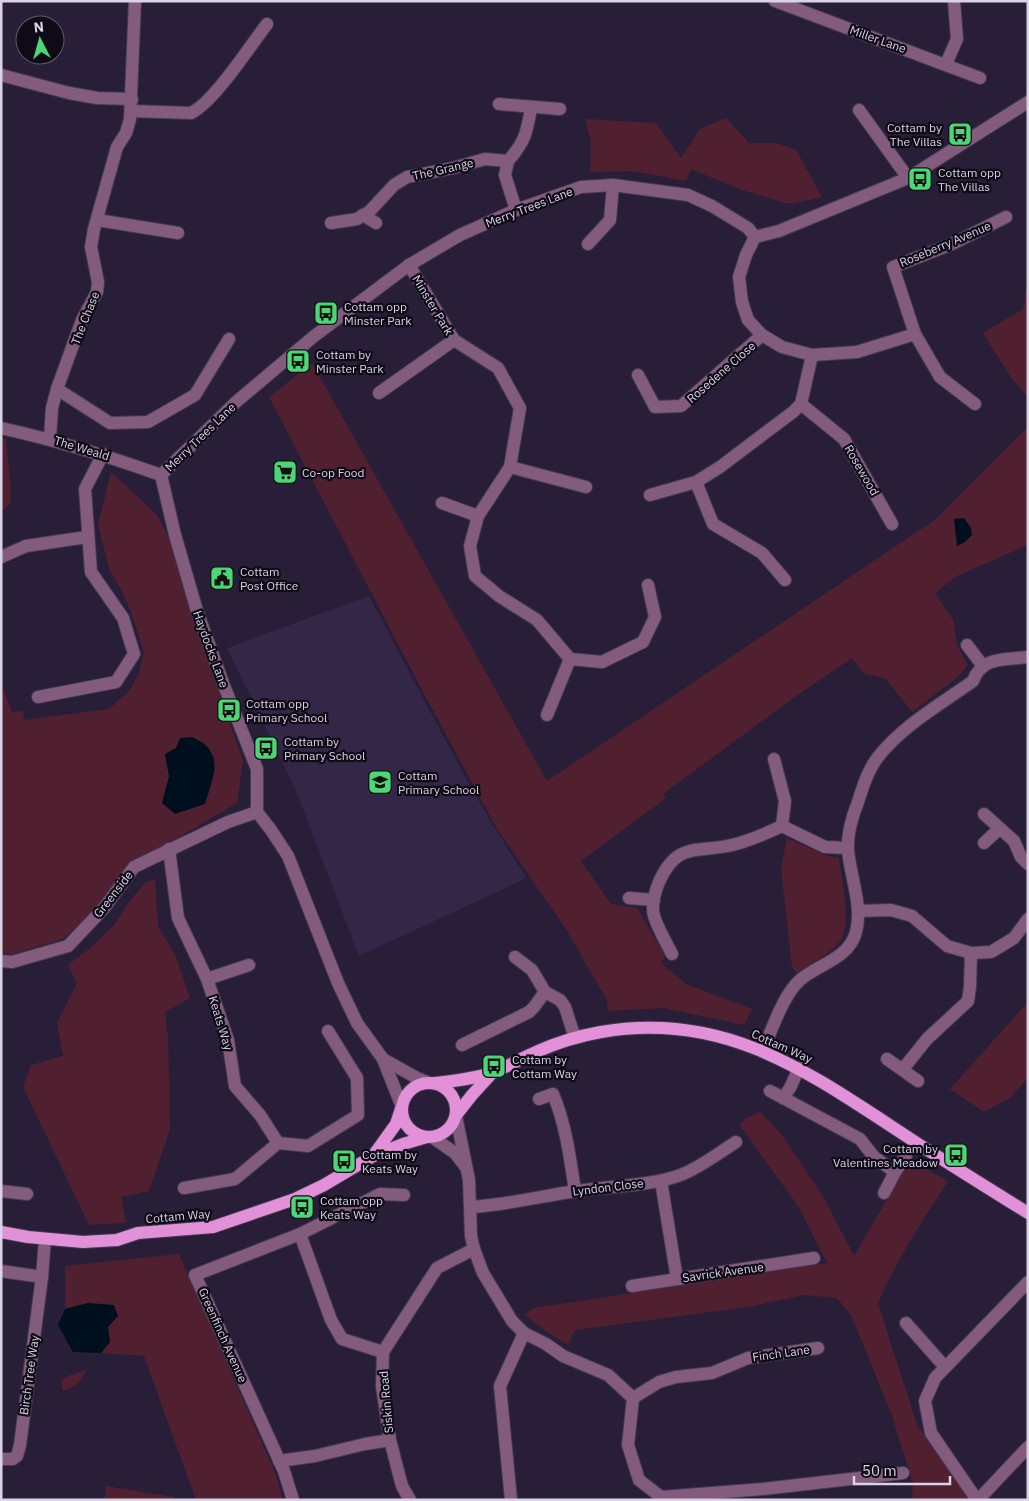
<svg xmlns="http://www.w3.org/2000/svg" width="1029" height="1501" viewBox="0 0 1029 1501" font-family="'IBM Plex Sans',sans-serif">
<rect width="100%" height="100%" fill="#281e38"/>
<path fill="#332646" d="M369,596L463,773L494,827L527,878L359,956L296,791L227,648Z"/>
<g fill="#512030" fill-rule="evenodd">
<path d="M726,118L749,143H776L796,150L822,197L789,204L742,190L691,169L686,181L633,171L590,172L591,141L585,119L656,123L681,158L700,129Z"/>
<path d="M1028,273V398L1010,376L983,333L1023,309Z"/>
<path d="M312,363L547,781L936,519L1028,427V545L957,576L935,593L953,620L957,645L968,665L958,677L912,712L886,679L863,673L852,658L796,696L663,794L666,798L581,861L611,904L637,908L665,956L661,963L686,984L752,1009L744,1025L664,1008L608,1011L607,1000L566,929L497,829L422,690L269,397Z"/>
<path d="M1,438L6,439L11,492L10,503L1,512Z"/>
<path d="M111,472L157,515L169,538L203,647L243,761L237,803L166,845L129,862L102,904L63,939L12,954L1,953V683L12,712L23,711L24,720L109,709L130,690L139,673L144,652L131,612L122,591L110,571L98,525ZM176,748L214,757L215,771L205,803L169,776L165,754Z"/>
<path d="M787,838L825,855L839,858C841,879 854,928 838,944C829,954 808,965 797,973L792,967L781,869Z"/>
<path d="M155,880L158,926L176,957L190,998L165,1012L168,1037L170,1129L149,1191L121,1197L126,1223L89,1225L23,1087L31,1065L63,1056L57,1023L77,983L68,965L95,944L114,925L128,903L146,882Z"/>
<path d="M1028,1002V1078L1010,1098L984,1112L950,1089Z"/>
<path d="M760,1112L782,1135L824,1198L854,1256L910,1160L948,1181C922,1221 897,1260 878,1303L917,1425L971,1500H912L913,1483L891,1413L851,1315L837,1298L804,1295L748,1307L575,1330L568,1345L547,1332L525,1315L533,1308L827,1263L798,1206L739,1124L748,1117Z"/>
<path d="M179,1254L276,1475L283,1500H196L144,1356L101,1353L110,1342L108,1327L88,1303L65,1309V1266Z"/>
<path d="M86,1370C79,1384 77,1387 62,1391V1380L68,1376Z"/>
<path d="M106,1486L174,1497V1500H104Z"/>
</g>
<g fill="#000f1d">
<path d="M964,518L971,528L972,535L965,542L957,546L954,519Z"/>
<path d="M192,737C226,751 213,777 205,804L175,814L162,803L169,776L165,754L176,748L180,738Z"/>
<path d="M88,1303L114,1305L118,1316L108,1327L110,1342L101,1353L73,1352L58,1325L65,1309Z"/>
</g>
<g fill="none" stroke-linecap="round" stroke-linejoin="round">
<g stroke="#443b54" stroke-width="14">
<g id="minor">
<path d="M775,1L980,78"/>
<path d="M946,64L957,39L954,1"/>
<path d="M1,75L69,93L97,98L132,99"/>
<path d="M499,104L560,109"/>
<path d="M859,110L908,178"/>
<path d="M131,111L191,113C214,102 250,46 267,24"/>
<path d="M508,161L505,175L516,210"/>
<path d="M363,215L369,212L394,185L407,177L453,168L485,159L508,161C525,142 527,132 531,108"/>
<path d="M97,220L178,233"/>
<path d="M331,223L357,219L363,215L376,223"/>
<path d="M755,237L746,255L739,277L742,302L748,320L762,335L782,347L812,355L857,352L915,334L940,377L975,404"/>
<path d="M588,244L610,220L613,185"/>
<path d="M409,265L454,340L498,368L520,408L510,467L478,516L470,546L475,576L499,596L537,620L570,659L602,662L643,642L655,617L648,585"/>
<path d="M915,334L893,267L952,244L1006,217"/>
<path d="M638,375L655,407L681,406L762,335"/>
<path d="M57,389L110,423L148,422L195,395L229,339"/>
<path d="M379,393L454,340"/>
<path d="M801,404L844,439L892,524"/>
<path d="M1,428C56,440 108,456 161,475"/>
<path d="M50,438L52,408L57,389L82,320L97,292L98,282L91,247L94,229L117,147L126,133L130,119L135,1"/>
<path d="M510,467L586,487"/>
<path d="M161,475L236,402L313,337L409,265L460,235L516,210L581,187L613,185L688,195L712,206L748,228L755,237L779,231L908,178L1028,102"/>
<path d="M161,475L175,535L197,611L223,683L257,769V812L271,830L288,856L338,983L357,1023L383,1059L402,1107"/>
<path d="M696,482L713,524L762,553L785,580"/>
<path d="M650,495L696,482L720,467L793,412L801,404L812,355"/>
<path d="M442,503L478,516"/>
<path d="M1,557L26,546L87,537"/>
<path d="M967,645L983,666"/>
<path d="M38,697L116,682L134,654L123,618L91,572L85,489L103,454"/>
<path d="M547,715L570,659"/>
<path d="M774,759L785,801L782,826"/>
<path d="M984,814L1014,841L1021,857L1028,864"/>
<path d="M984,843L999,829"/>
<path d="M169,849L178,918L207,979L228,1040L235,1086L260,1115L278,1143L308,1146L358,1115L357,1078L328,1031"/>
<path d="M629,898L654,900"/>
<path d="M858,911L891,910L912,916L947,946L971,953L991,952L1014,938L1028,919"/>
<path d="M672,954C666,942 658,929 654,916C651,905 655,892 659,882C678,839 700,854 736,844C752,840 767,833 782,826L825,847L848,848"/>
<path d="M515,957L532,970L545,992L560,1000L565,1007L575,1038"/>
<path d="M1,961L12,962L68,946L104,908L134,867L228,822L257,812"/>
<path d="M207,979L249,965"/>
<path d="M462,1045L529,1012L534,1007L545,992"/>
<path d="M763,1050C772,1030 783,995 800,980C818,964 849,959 856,932C863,905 850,876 848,850C847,833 852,817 858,802C863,786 868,770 878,757C902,726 941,704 973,681C982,656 1005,660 1028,657"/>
<path d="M383,1059L417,1078L427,1082"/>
<path d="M887,1059L918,1081"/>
<path d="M903,1069L927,1039L968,1001L970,987L971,953"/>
<path d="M770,1091L860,1139L874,1157L895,1172"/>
<path d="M783,1098L790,1088L799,1068"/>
<path d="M539,1099L553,1094C566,1125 570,1158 575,1191"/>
<path d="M456,1116L469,1180L471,1236L474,1249L483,1273L512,1321L524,1333L546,1344L563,1356L608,1375L633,1398L628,1445L639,1480L661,1497L763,1489L903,1473"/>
<path d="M432,1137L455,1153L465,1166"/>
<path d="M661,1181L677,1279"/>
<path d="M184,1188L235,1179L278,1143"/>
<path d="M1,1191L27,1194"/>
<path d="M884,1193L895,1172L906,1156"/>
<path d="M471,1207C507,1205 541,1196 577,1191C609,1186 654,1186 683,1174C702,1166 719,1153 736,1142"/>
<path d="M300,1234L331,1320L342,1339L383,1352"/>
<path d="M1,1271L42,1277"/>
<path d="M632,1286L814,1258"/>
<path d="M906,1323L945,1367"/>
<path d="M633,1398L659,1382L676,1377L712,1373L748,1358L818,1348"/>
<path d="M1,1459H13L17,1456L20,1445L42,1277L45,1239"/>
<path d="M279,1461L315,1456L365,1444L390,1440"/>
<path d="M293,1500L284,1471L195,1275L300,1234L380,1194L404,1195"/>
<path d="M410,1500L402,1486L390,1440L382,1386L383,1352L437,1268L474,1249"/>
<path d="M511,1500L500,1386L524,1333"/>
<path d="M977,1500L931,1433L925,1401L935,1378L1028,1282"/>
<path d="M978,1500L1028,1447"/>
</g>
</g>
<g stroke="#443b54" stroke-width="14">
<g id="major">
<circle cx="429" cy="1110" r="27"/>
<path d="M435,1083C454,1081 473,1079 491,1073C506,1068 521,1058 536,1052C556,1043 578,1036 601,1032C722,1011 804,1069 900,1132C942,1160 985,1186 1028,1213"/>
<path d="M457,1114L472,1095L493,1072"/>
<path d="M373,1156L396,1124L401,1109"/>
<path d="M1,1232L28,1237L83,1242L117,1240L138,1233L213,1227L295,1199L324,1185L373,1156L403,1144L427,1137"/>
</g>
</g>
<use href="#minor" stroke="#835b7d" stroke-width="12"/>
<use href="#major" stroke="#e291d8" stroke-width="12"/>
</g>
<defs>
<g id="bus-square" transform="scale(1.25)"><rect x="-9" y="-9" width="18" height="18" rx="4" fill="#4cd676" stroke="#0f0b16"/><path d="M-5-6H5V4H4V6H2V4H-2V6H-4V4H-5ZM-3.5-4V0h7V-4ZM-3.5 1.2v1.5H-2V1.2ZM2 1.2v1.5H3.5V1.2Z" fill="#111"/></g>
<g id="supermarket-square" transform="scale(1.25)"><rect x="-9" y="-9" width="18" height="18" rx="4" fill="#4cd676" stroke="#0f0b16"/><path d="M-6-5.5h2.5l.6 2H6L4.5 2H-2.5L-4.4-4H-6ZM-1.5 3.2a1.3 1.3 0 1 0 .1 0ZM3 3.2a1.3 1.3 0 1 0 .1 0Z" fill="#111"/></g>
<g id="civic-square" transform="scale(1.25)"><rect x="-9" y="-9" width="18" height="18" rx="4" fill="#4cd676" stroke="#0f0b16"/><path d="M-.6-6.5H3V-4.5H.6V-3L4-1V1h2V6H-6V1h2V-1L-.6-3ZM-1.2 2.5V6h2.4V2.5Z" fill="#111"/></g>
<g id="school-square" transform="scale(1.25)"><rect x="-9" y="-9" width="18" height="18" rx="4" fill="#4cd676" stroke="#0f0b16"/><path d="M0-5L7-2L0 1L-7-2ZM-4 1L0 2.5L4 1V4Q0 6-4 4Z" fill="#111"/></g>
</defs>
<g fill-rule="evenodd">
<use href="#bus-square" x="960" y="134"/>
<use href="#bus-square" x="920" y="179"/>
<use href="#bus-square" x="326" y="313"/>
<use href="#bus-square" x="298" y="361"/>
<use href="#supermarket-square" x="285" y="472"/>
<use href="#civic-square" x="222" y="578"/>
<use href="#bus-square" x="229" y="710"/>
<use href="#bus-square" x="266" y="748"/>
<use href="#school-square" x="380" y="782"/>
<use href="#bus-square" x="494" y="1066"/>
<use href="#bus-square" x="956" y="1155"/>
<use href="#bus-square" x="344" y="1161"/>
<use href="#bus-square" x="302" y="1207"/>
</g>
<g text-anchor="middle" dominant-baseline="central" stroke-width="4.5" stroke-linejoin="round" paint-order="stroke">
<g font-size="12" fill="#d9d3e5" stroke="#0f0b16">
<text transform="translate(878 39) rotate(20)">Miller Lane</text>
<text transform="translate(443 169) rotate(-13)">The Grange</text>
<text transform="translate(529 207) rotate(-21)">Merry Trees Lane</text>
<text transform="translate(945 244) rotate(-23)">Roseberry Avenue</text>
<text transform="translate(433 305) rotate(59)">Minster Park</text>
<text transform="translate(85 318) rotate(-68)">The Chase</text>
<text transform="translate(721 372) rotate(-41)">Rosedene Close</text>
<text transform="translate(200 437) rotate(-44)">Merry Trees Lane</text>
<text transform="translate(82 448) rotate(17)">The Weald</text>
<text transform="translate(862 470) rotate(60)">Rosewood</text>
<text transform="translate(211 649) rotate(70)">Haydocks Lane</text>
<text transform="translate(113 894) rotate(-52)">Greenside</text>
<text transform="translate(221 1023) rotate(73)">Keats Way</text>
<text transform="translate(782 1046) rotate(24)">Cottam Way</text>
<text transform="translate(608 1187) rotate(-7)">Lyndon Close</text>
<text transform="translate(178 1216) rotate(-5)">Cottam Way</text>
<text transform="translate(723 1272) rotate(-8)">Savrick Avenue</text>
<text transform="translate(223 1335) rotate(66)">Greenfinch Avenue</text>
<text transform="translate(781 1353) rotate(-8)">Finch Lane</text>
<text transform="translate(29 1375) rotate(-82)">Birch Tree Way</text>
<text transform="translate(386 1402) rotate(-95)">Siskin Road</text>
</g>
<g font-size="12" fill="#d9d3e5" stroke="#0f0b16" text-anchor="start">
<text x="942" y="127" text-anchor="end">Cottam by<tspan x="942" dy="14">The Villas</tspan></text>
<text x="938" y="172">Cottam opp<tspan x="938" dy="14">The Villas</tspan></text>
<text x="344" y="306">Cottam opp<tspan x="344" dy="14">Minster Park</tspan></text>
<text x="316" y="354">Cottam by<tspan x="316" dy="14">Minster Park</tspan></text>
<text x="302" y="472">Co-op Food</text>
<text x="240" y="571">Cottam<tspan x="240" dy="14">Post Office</tspan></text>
<text x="246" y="703">Cottam opp<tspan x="246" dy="14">Primary School</tspan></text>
<text x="284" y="741">Cottam by<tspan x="284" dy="14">Primary School</tspan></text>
<text x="398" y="775">Cottam<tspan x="398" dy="14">Primary School</tspan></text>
<text x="512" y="1059">Cottam by<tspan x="512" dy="14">Cottam Way</tspan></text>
<text x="938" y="1148" text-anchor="end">Cottam by<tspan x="938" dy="14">Valentines Meadow</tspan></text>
<text x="362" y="1154">Cottam by<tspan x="362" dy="14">Keats Way</tspan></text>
<text x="320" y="1200">Cottam opp<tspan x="320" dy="14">Keats Way</tspan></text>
</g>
</g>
<rect width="1029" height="1501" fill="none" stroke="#d9d3e5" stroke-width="5"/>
<g transform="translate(40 40) rotate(354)"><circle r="24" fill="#0f0b16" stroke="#605b69"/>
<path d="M0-4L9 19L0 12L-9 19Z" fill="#4cd676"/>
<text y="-8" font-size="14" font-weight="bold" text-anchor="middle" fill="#d9d3e5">N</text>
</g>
<path d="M854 1476v8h96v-8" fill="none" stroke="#d9d3e5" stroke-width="2.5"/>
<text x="862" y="1476" font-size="15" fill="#d9d3e5" stroke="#0f0b16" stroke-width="4" paint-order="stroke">50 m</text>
</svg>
